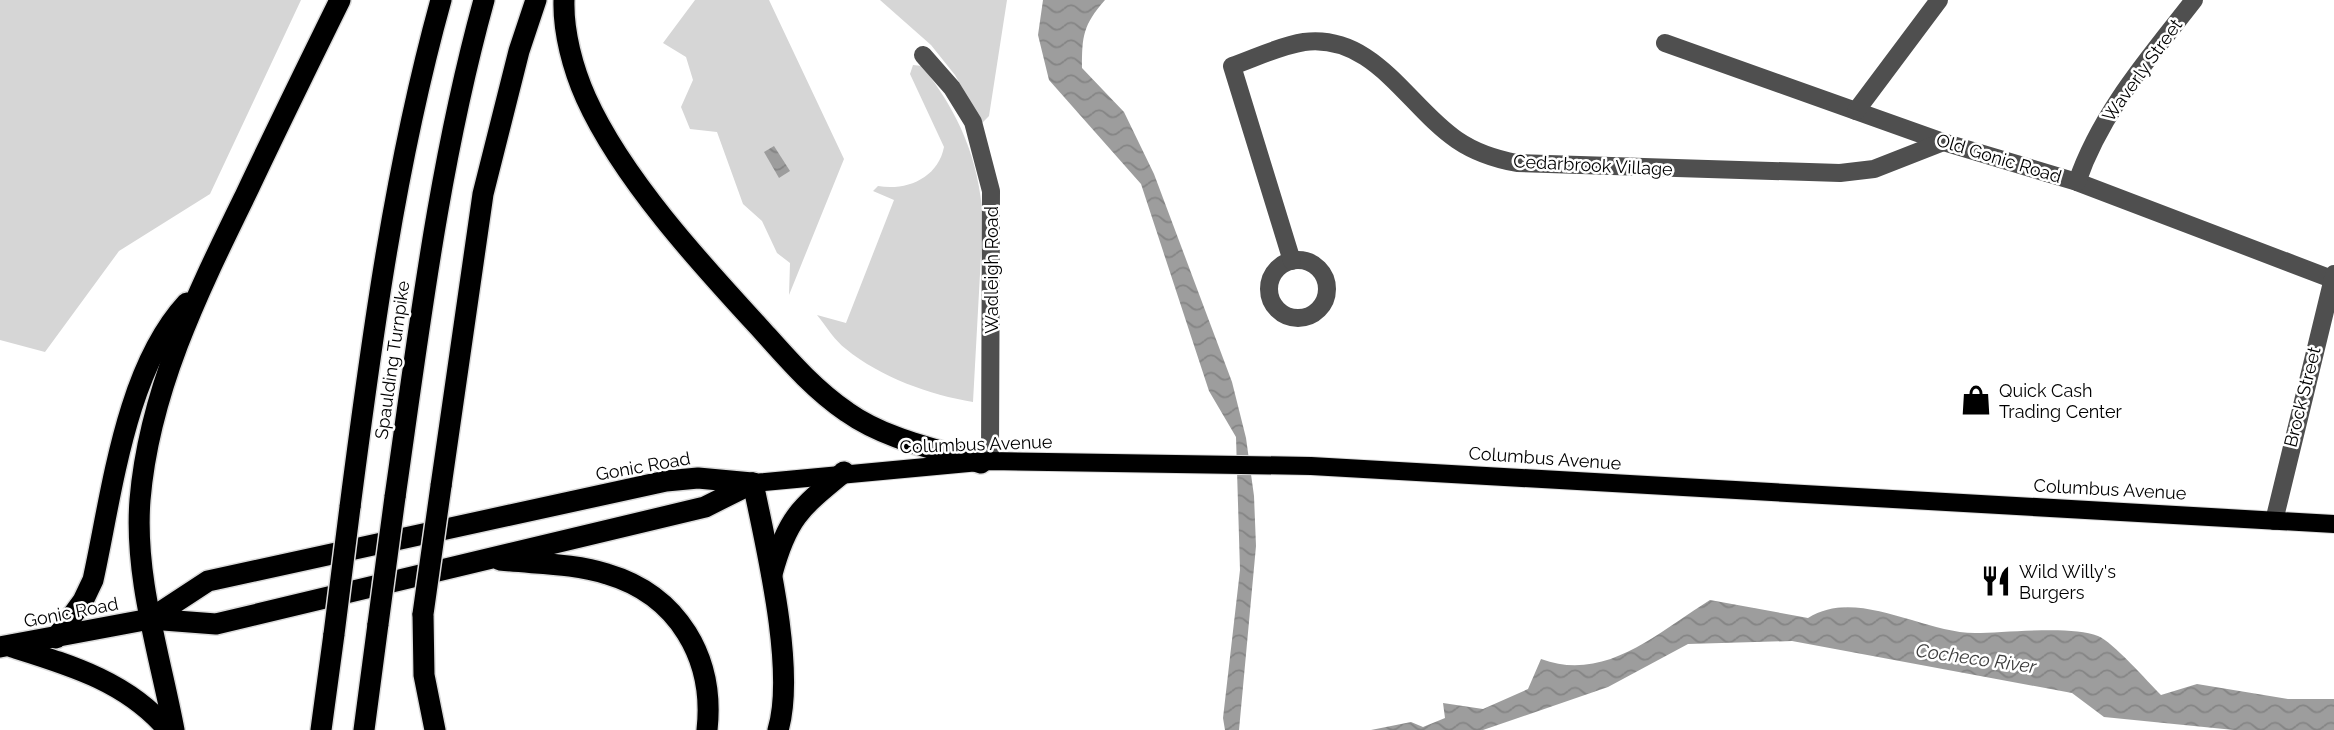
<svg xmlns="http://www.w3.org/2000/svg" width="2334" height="730" viewBox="0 0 2334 730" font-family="Raleway,sans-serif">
<defs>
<pattern id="water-waves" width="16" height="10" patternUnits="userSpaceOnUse" patternTransform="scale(1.75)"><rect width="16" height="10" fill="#9d9d9d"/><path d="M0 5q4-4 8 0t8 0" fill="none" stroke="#858585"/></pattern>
</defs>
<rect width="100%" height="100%" fill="#fff"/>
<g fill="#d6d6d6">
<path d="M0,0H301L210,194L119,251L45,352L0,340Z"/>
<path d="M695,0H769L844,159L789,295L790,263L777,253L762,221L743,204L717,132L690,129L681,107L693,80L686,57L663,43Z"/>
<path d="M880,0H1007L989,116L982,123L955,75L931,45Z"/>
<path d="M913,65L922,66C959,113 979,159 983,219L973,402C930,395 880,377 846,349C835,341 826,326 817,315L846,323L894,200L873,191L878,186C907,191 938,178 944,147L910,74Z"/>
</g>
<g fill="url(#water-waves)">
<path d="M1043,0H1105C1083,25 1082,36 1082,68L1124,112L1154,174L1232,382L1246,438L1254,496L1256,546L1239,730H1225L1223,718L1240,570L1236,437L1209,391L1141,184L1049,80L1038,35Z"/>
<path d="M774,146L790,171L779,178L764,152Z"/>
<path d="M1710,600L1808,618C1857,587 1922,633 1975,633C2006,633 2071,625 2098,636C2113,642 2148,682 2161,695L2197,684L2288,699H2334V730H2234L2104,717L2072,693L1792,641L1688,644L1608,687L1483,730H1371L1411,722L1423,727L1445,718L1443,703L1483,709L1528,689L1541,659C1605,683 1657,633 1710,600Z"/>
</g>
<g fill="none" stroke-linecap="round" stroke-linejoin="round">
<g stroke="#dbdbdb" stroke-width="20">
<path id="major" d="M753,483L990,461L1311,466L2334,524"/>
</g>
<g stroke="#dbdbdb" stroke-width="24">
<g id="highway">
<path d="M564,0C563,32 573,69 586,98C622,178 700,263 759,327C786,357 813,389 847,412C885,439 936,449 981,463"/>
<path d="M753,483C766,546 796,670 778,730"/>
<path d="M441,486L483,194L519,51L536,0"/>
<path d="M395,497C419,330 439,163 484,0"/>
<path d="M350,507C372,337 395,166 441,0"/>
<path d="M500,560C535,564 573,563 607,574C678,595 715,658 707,730"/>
<path d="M772,574C787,518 800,508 844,472"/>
<path d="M423,614L424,675L435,730"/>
<path d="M150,619L208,581L666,481L698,478L752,483"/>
<path d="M56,638L83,601L93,580C112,494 125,370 187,303"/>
<path d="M0,647L150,619L216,624L705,507L753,483"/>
<path d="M12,647C70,665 128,682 168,730"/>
<path d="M174,730C160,655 134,577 140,500C149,391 198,292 245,196C276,130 308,65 340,0"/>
<path d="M321,730L334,634"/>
<path d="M364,730L378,624"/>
</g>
</g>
<g stroke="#4f4f4f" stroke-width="18">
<path d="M1665,43L1943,142L2077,182L2332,279"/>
<path d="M923,55L952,88L973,122L991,191L990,461"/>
<path d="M1856,111L1939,0"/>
<path d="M2077,182C2101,112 2149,58 2194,0"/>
<circle cx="1298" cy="289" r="29"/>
<path d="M1292,261L1232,66C1255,58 1279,46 1304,42C1374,33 1408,107 1457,140C1476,153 1495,159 1517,163L1840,173L1874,169L1943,142"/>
<path d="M2274,521L2334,274"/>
</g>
<use href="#major" stroke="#000" stroke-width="18"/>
<use href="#highway" stroke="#000" stroke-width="21"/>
<g stroke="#dbdbdb" stroke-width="24" stroke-linecap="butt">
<g id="highway-bridge">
<path d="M423,614L441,486"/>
<path d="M378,624L395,497"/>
<path d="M334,634L350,507"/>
</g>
</g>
<use href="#highway-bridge" stroke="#000" stroke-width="21"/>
</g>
<defs>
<g id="shop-bare" transform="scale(2.415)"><path d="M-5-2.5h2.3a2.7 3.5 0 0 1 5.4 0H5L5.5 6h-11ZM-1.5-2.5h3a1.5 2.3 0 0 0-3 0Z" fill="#000" stroke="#fff" stroke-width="2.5" paint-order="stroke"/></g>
<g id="restaurant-bare" transform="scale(2.415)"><path d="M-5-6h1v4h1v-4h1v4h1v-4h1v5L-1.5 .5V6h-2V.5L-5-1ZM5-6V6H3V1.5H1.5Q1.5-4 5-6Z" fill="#000" stroke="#fff" stroke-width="2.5" paint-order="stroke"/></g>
</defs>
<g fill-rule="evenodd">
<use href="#shop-bare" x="1976" y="400"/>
<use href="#restaurant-bare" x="1996" y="581"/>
</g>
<g text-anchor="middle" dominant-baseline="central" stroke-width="5" stroke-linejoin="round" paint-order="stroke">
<g font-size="18" fill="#000" stroke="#fff">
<text transform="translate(2142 70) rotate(-54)">Waverly Street</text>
<text transform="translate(1999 158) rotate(17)">Old Gonic Road</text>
<text transform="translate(1593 165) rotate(3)">Cedarbrook Village</text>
<text transform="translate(991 270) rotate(-90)">Wadleigh Road</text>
<text transform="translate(392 360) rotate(-82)">Spaulding Turnpike</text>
<text transform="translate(2302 397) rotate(-76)">Brock Street</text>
<text transform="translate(976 444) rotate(-2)">Columbus Avenue</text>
<text transform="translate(1545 458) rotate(4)">Columbus Avenue</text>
<text transform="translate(643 466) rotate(-10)">Gonic Road</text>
<text transform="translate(2110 489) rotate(3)">Columbus Avenue</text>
<text transform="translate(71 612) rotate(-11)">Gonic Road</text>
</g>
<g font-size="18" fill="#000" stroke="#fff" text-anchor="start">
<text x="1999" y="390">Quick Cash<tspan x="1999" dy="21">Trading Center</tspan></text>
<text x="2019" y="571">Wild Willy's<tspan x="2019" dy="21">Burgers</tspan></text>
</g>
<g font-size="19" font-style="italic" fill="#3e3e3e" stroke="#fff">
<text transform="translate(1976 658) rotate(8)">Cocheco River</text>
</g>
</g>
</svg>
